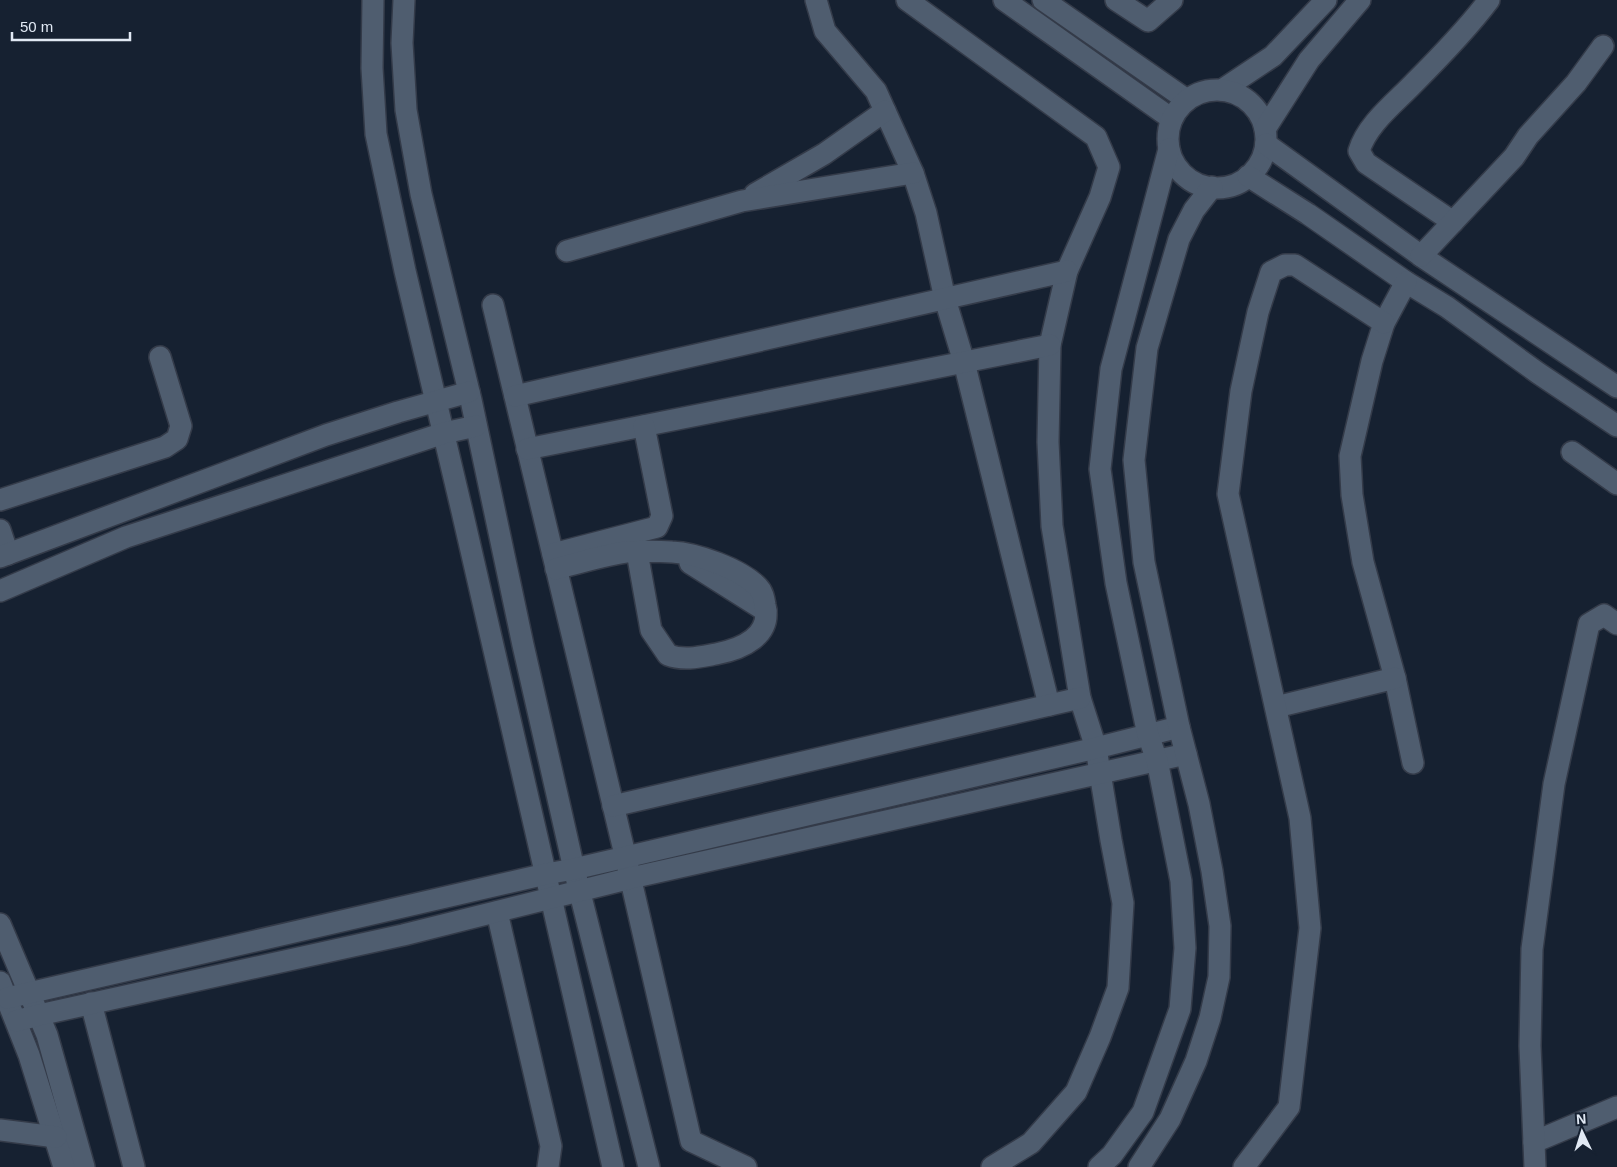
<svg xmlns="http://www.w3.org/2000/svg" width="1617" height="1167" viewBox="0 0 1617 1167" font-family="Arial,sans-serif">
<rect width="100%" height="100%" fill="#162131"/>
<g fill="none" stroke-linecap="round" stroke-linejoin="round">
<g stroke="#343b49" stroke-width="24">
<g id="minor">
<path d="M373,0L372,68L376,134L405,271L462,511L613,1167"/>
<path d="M404,0L402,43L406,110L421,194L471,400L523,645L574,869L649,1167"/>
<path d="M816,0L825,31L876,91L913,173L926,213L945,299L964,362L1049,705"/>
<path d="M907,0L1096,137L1109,167L1100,197L1067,271L1050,345L1048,442L1052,526L1080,698L1096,748L1111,840L1123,903L1118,988L1100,1037L1076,1092L1031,1143L992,1167"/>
<path d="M1004,0L1172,119"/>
<path d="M1043,0L1187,100"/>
<path d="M1116,0L1148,21L1172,0"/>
<path d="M1222,90L1273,56L1326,0"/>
<circle cx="1217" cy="139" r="49"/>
<path d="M1265,129L1309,60L1360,0"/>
<path d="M1266,144L1424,258L1617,387"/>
<path d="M1248,176L1308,214L1406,282L1447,307L1538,373L1617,426"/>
<path d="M755,194L824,154L885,111"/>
<path d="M1453,222L1366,163L1359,151C1367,124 1395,103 1414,83C1439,58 1468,28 1489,0"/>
<path d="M567,251L742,201L913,173"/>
<path d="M1421,256L1514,157L1528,136L1576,83L1603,46"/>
<path d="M1406,282L1384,323L1372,361L1350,456L1352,495L1363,562L1395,678L1413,763"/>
<path d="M493,305L627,863L691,1141L746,1167"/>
<path d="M515,396L1067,271"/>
<path d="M527,449L1050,345"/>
<path d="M1572,452L1617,484"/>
<path d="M0,500L165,447L177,439L181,426L160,357"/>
<path d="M0,530L8,554"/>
<path d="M553,554L657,527L662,516L644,426"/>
<path d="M0,557L326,435L398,412L469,392"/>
<path d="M690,563L766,611"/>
<path d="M556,569C578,563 604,555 626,552C641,551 658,551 672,552C696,553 741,569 758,587C763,592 764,599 765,605C772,636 742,649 716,654C700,657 684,661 668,655L651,630L637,552"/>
<path d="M0,591L126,537L444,433L476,426"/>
<path d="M1276,707L1395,678"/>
<path d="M613,806L1080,698"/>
<path d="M497,912L551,1146L548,1167"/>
<path d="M0,924L47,1035L84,1167"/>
<path d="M0,982L29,1055L64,1167"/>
<path d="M7,998L546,874L574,869L1096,748L1179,727"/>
<path d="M91,1003L134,1167"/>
<path d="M16,1021L39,1015L403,935L631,878L1186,754"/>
<path d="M0,1130L56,1137"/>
<path d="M1534,1142L1617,1107"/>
<path d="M1099,1167L1112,1155L1143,1112L1180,1009L1185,948L1181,881L1157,760L1148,735L1116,583L1100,469L1111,369L1169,149"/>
<path d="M1139,1167L1170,1119L1196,1061L1210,1018L1219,977L1220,926L1212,871L1199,804L1179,727L1144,562L1134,460L1147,348L1179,239L1194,210L1212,187"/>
<path d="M1244,1167L1289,1107L1310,928L1300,818L1228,494L1241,391L1258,312L1271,272L1285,265H1295L1384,323"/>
<path d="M1535,1167L1530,1046L1532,949L1554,784L1589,624L1604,615L1617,624"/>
</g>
</g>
<use href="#minor" stroke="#4f5d6f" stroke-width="21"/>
</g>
<g transform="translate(1582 1132) rotate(356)" stroke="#162131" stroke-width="4" paint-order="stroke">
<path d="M0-4L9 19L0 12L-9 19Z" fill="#e1e9f4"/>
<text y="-8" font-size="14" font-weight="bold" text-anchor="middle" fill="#e1e9f4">N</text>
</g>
<path d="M12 32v8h118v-8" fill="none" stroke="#e1e9f4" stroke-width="2.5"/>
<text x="20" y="32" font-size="15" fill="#e1e9f4" stroke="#162131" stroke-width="4" paint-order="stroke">50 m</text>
</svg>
